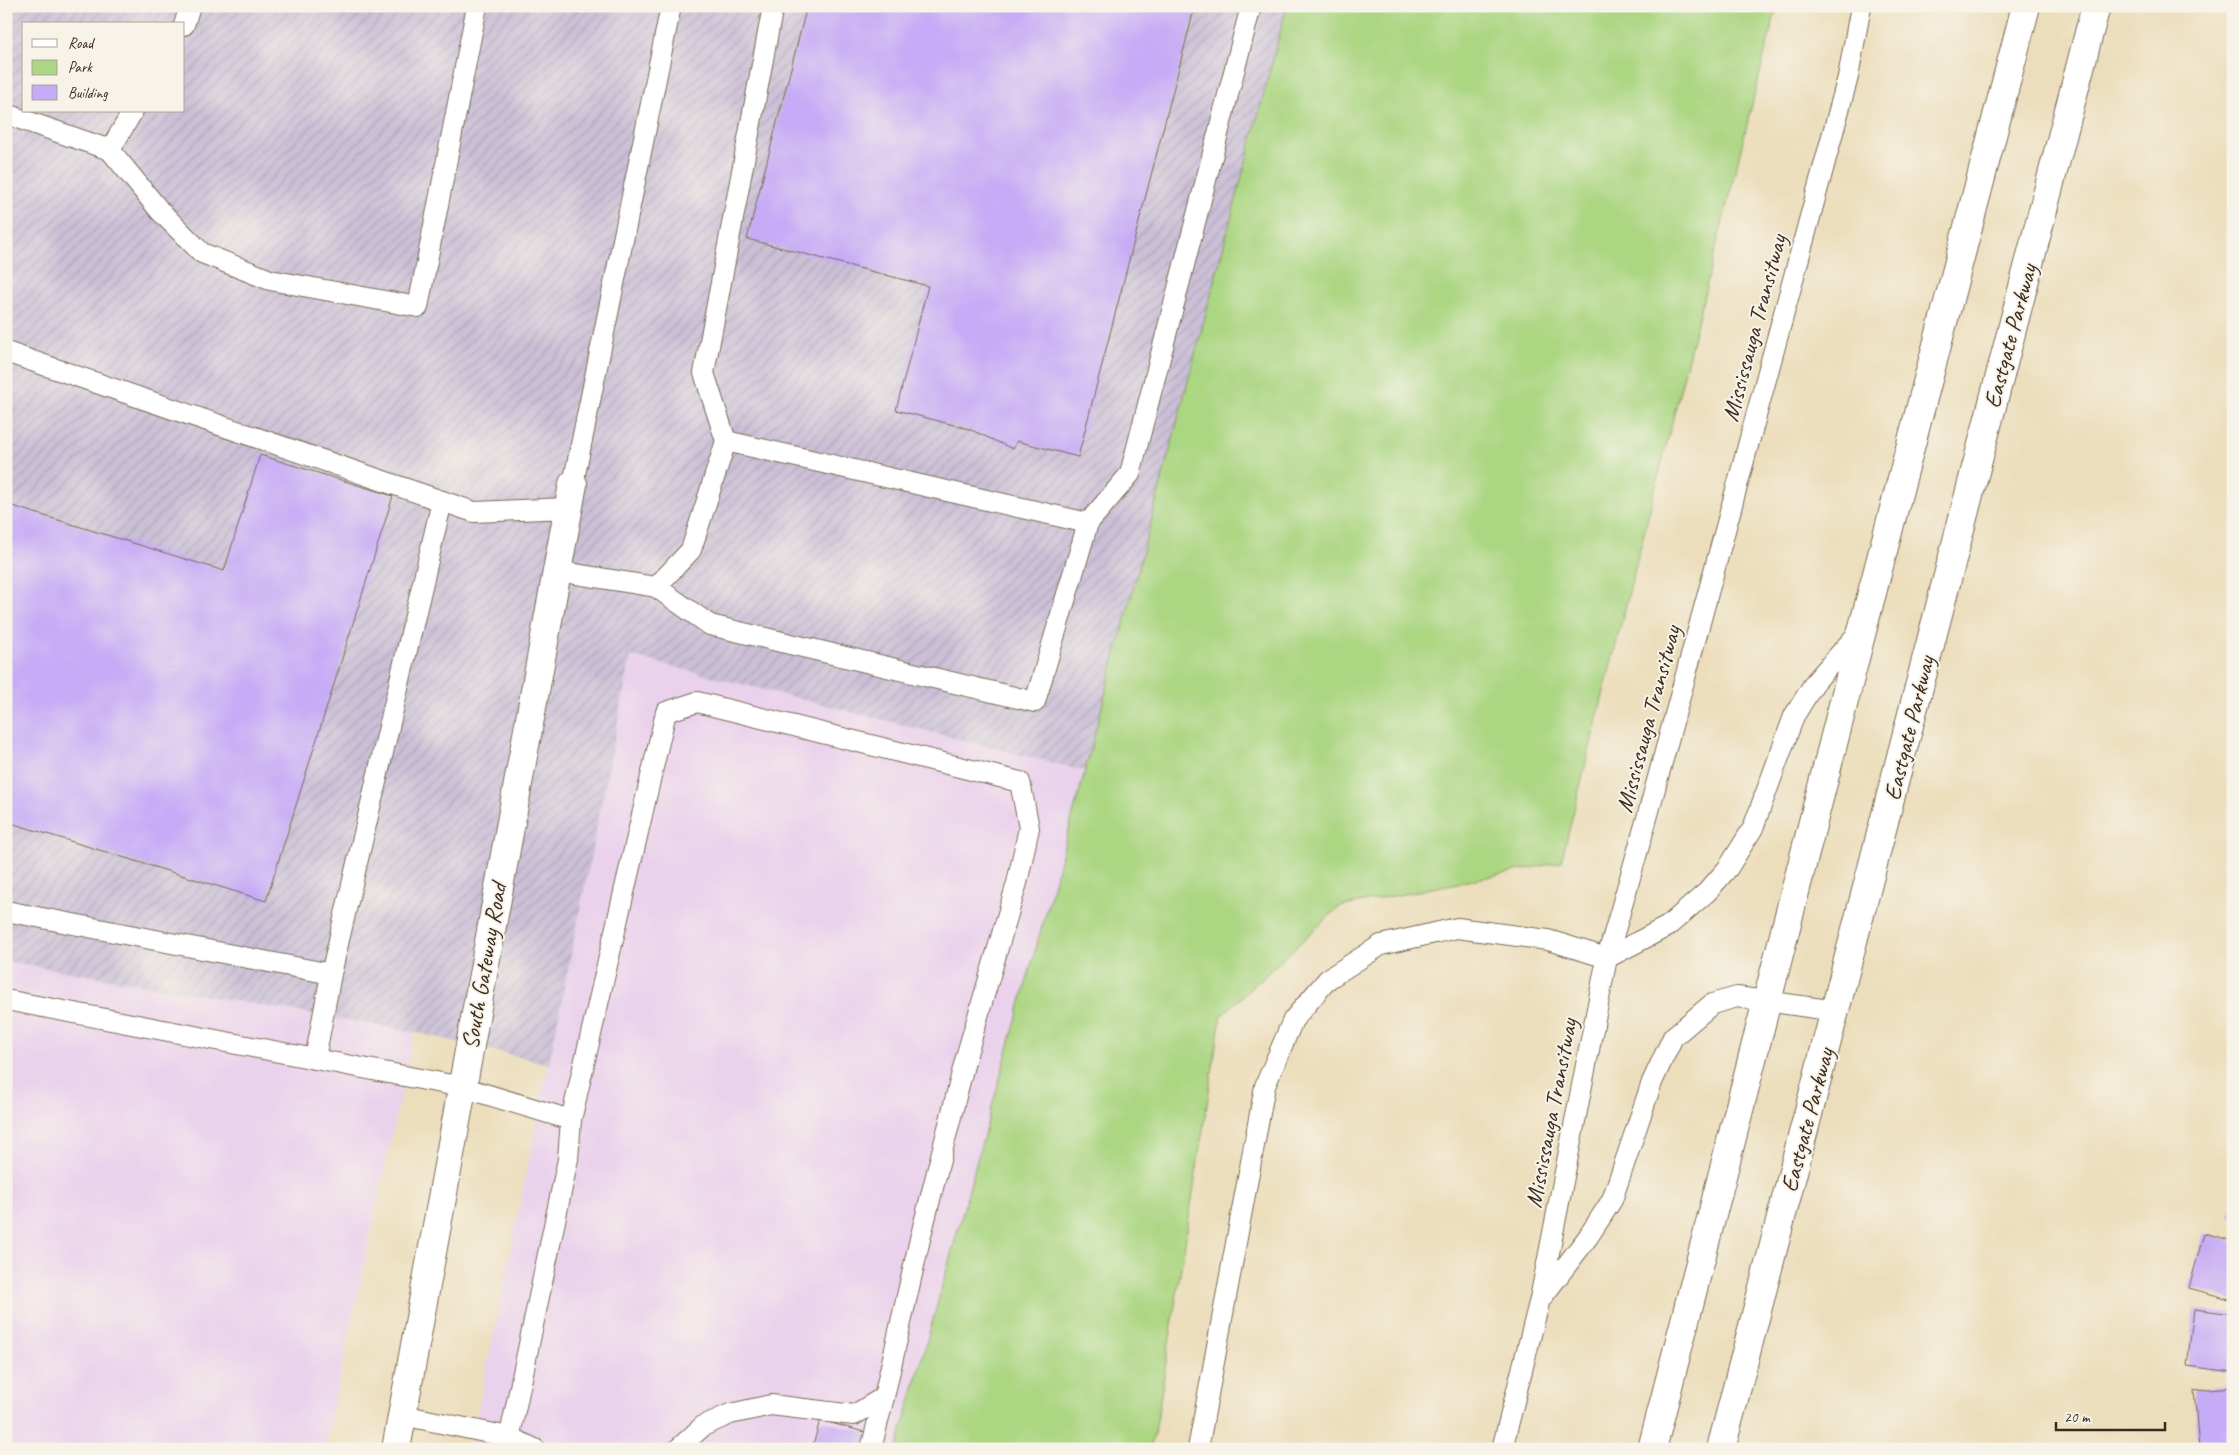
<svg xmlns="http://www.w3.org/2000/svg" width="2239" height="1455" viewBox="0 0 2239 1455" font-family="Caveat,sans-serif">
<defs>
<pattern id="industrial-furrows" width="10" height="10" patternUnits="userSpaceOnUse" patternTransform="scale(1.25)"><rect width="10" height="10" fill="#cabfd6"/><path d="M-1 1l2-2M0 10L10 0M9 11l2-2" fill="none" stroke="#aea4b7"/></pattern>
</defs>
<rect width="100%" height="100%" fill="#f7f3e8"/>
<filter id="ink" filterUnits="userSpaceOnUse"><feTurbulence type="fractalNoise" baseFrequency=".02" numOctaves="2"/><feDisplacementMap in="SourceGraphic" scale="10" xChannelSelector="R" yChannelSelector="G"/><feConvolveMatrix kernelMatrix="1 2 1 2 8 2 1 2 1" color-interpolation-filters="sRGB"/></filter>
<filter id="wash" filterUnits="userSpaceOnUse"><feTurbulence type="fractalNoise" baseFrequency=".0096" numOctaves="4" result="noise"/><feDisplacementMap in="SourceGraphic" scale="20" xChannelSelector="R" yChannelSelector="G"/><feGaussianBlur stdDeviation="1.12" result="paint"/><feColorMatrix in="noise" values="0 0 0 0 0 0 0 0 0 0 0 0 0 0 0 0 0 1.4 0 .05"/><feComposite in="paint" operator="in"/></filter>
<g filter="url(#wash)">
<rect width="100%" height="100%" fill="#ecdebc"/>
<g fill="#ead1ec">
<path d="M631,656L1085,771L897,1449H470Z"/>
<path d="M6,961L414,1032L324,1449H6Z"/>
</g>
<path fill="url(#industrial-furrows)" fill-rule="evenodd" d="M6,6H1287L1085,771L631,656L549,1064L414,1032L6,961ZM24,24H184V111H24Z"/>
<path fill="#abd682" stroke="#738050" d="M1287,6H1777L1561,862L1339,907L1221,1016L1156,1426L1150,1449H897L1085,771Z"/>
<g id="blocks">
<g fill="#c6abf6">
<path d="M807,6H1195L1078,457L1017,441L1013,449L969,429L896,410L928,286L747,239Z"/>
<path d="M260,455L393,496L266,901L11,823L6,836V504L224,571Z"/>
<path d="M2233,1205V1218L2229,1217Z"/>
<path d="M2204,1233L2233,1241V1300L2189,1288Z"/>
<path d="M2194,1309L2233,1314V1372L2187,1366Z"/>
<path d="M2233,1387V1445L2199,1449L2194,1390Z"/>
<path d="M820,1420L868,1433L864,1449H812Z"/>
</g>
</g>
</g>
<g filter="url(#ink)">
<use href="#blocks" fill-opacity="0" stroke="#796955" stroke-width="1"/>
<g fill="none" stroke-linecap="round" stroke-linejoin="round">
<g stroke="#796955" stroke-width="22">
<g id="service">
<path d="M184,25L190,6"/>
<path d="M6,114L110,150L160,211L202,253L270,280L418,307L477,6"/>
<path d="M110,150L133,111"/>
<path d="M6,352L474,512L568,508"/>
<path d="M726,441L1088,523L1130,474L1251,6"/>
<path d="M573,484L671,6"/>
<path d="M557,571L656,587L691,550L726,441L704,373L773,6"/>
<path d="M656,587L710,625L1035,702L1088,523"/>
<path d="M6,911L331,974L315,1059"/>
<path d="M331,974L442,501"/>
<path d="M6,1000L462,1087L571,1120"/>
<path d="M1543,1296L1588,1237L1612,1200L1652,1082L1673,1037L1712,1004L1737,997L1836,1011"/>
<path d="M402,1415L509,1437L535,1449"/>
<path d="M507,1449L568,1159L571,1120L666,712L697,702L1020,782L1029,828L1017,883L966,1057L920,1239L884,1397L854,1415L771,1405L730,1414L703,1426L678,1449"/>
<path d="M871,1449L884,1397"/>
<path d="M1198,1449L1265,1086L1293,1020L1328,979L1381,945L1457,928L1548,940L1607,958L1668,926L1707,892L1728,868L1753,828L1794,716L1815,682L1860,631"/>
<path d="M1502,1449L1540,1299L1607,958L1647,818L1848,77L1861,6"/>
</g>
</g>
<g stroke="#796955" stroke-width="30">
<path id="minor" d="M396,1449L573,484"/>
</g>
<g stroke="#796955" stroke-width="30">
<g id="secondary">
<path d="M1652,1449L1863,627L2026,6"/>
<path d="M1721,1449L2096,6"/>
</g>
</g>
<use href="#service" stroke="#fff" stroke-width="20"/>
<use href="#minor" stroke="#fff" stroke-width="28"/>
<use href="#secondary" stroke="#fff" stroke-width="28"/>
</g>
</g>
<g text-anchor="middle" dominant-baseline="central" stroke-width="4" stroke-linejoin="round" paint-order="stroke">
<g font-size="24" fill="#3b2a1e" stroke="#f7f3e8">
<text transform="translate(1754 328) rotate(-75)">Mississauga Transitway</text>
<text transform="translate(2010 336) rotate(-75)">Eastgate Parkway</text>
<text transform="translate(1648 719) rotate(-75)">Mississauga Transitway</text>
<text transform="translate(1909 728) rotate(-76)">Eastgate Parkway</text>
<text transform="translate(484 966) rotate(-80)">South Gateway Road</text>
<text transform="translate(1551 1113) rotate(-79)">Mississauga Transitway</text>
<text transform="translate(1807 1120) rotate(-75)">Eastgate Parkway</text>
</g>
</g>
<rect width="2239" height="1455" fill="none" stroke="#f7f3e8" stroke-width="25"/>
<rect x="22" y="22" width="162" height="90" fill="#f7f3e8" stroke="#aca397"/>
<rect x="32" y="39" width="25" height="8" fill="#ffffff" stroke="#aca397"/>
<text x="68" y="48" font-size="15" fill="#3b2a1e">Road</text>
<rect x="32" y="60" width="25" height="15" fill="#abd682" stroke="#aca397"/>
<text x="68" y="72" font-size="15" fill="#3b2a1e">Park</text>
<rect x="32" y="85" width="25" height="15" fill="#c6abf6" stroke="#aca397"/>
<text x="68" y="98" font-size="15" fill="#3b2a1e">Building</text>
<path d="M2056 1422v8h109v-8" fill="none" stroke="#3b2a1e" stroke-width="2.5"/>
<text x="2064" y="1422" font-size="15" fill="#3b2a1e" stroke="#f7f3e8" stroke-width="4" paint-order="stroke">20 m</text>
</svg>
